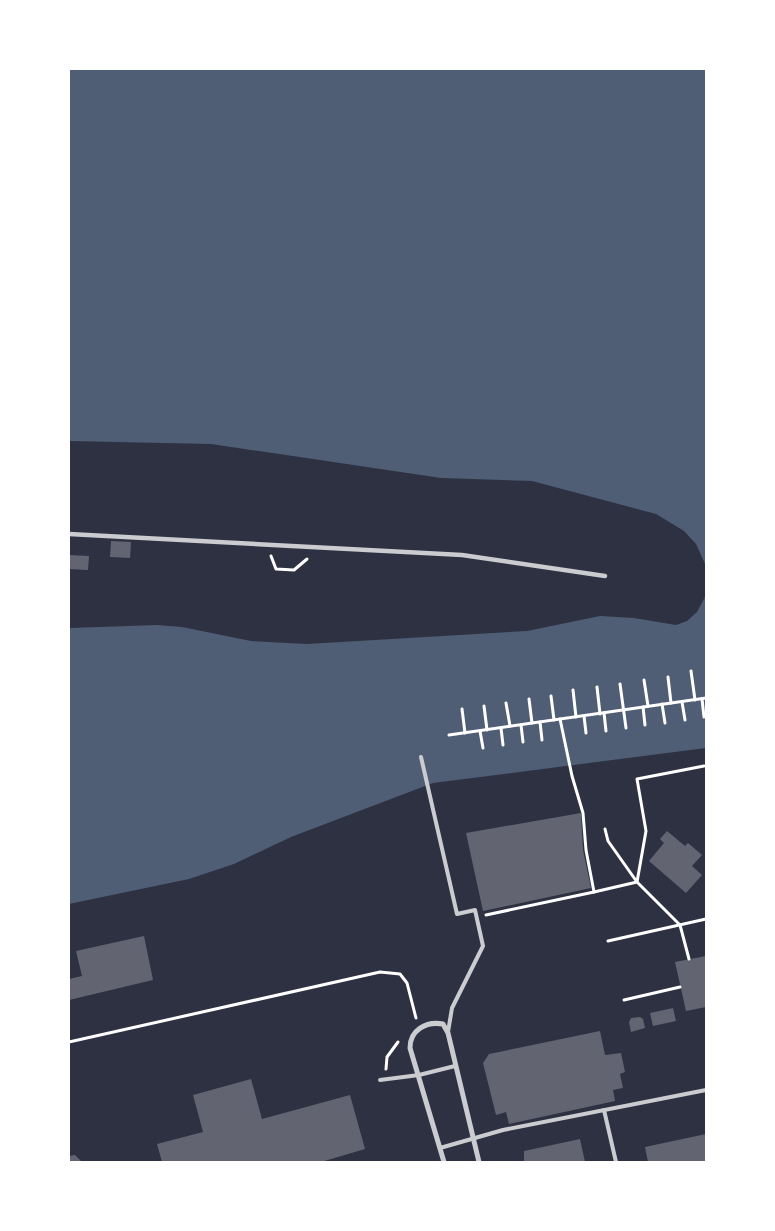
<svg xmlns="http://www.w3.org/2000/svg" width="775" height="1231" viewBox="0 0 775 1231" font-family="'Fira Sans',sans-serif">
<rect width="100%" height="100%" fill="#2d3142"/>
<g fill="#4f5d75">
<path d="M69,69H706V566L696,544L684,531L656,514L532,481L441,478L211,444L69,441Z"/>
<path d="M706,595V748L433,783L291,837L234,864L189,879L69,904V628L157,625L182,627L251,641L307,644L527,631L600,616L634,618L676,625L687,621L697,612Z"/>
</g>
<g fill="#626471">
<path d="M111,541L131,542L130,558L110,557Z"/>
<path d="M69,555L89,556L88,570L69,569Z"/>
<path d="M581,813L583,850L591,888L483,911L466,833Z"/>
<path d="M667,831L685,846L688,843L702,855L692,866L702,875L686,893L649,861L664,843L660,839Z"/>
<path d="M144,936L153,980L69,1000V979L82,976L76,951Z"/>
<path d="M706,956V1007L686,1011L675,962Z"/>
<path d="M673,1008L676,1021L653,1026L650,1013Z"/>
<path d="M640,1017L643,1019L645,1028L631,1032L629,1022L631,1018Z"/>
<path d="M600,1031L605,1055L621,1053L625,1072L620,1074L623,1088L613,1090L615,1101L509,1124L506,1112L496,1115L483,1063L489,1054Z"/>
<path d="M251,1079L262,1119L350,1095L365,1149L321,1162H162L157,1144L203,1132L193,1095Z"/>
<path d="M706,1134V1162H648L645,1147Z"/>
<path d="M580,1139L585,1162H524V1151Z"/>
<path d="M75,1155L82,1162H69V1156Z"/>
</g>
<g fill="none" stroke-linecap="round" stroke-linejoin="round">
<g stroke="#fff" stroke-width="3">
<path d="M271,556L276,569L294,570L307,559"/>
<path d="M691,671L695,700"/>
<path d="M668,677L671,703"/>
<path d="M644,680L648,706"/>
<path d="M620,684L626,728"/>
<path d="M597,687L600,714"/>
<path d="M573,690L576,717"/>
<path d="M551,696L554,720"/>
<path d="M529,699L532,723"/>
<path d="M702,699L704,717"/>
<path d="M682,702L685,720"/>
<path d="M506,703L510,726"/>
<path d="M662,704L665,723"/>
<path d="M484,706L487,730"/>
<path d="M643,707L645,725"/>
<path d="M462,709L465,733"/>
<path d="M604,713L606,731"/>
<path d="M584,716L586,733"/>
<path d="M540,722L542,740"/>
<path d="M521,725L523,742"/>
<path d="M501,728L503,745"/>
<path d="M480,731L483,748"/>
<path d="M449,735L706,698"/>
<path d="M594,892L637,882L608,841L605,829"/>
<path d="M486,915L594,892L586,850L583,813L572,776L560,719"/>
<path d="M608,941L706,919"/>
<path d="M689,959L680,925L637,882L646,831L637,779L704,766"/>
<path d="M624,1000L680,987"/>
<path d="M69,1042L380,972L400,974L407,983L416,1018"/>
<path d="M386,1069L387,1057L398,1042"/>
</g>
<g stroke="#caccd0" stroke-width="4">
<path d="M421,757L457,914L475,910L483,946L452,1008L448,1032"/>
<path d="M380,1080L419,1075L455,1066"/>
<path d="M604,1110L616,1162"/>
<path d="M440,1148L503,1130L706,1090"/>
</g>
<path stroke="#caccd0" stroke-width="4.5" d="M69,534L462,555L605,576"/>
<path stroke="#caccd0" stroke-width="5" d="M444,1162L410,1048C410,1030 426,1021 443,1024L448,1033L479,1162"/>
</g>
<rect width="775" height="1231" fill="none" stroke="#ffffff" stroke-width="140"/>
</svg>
